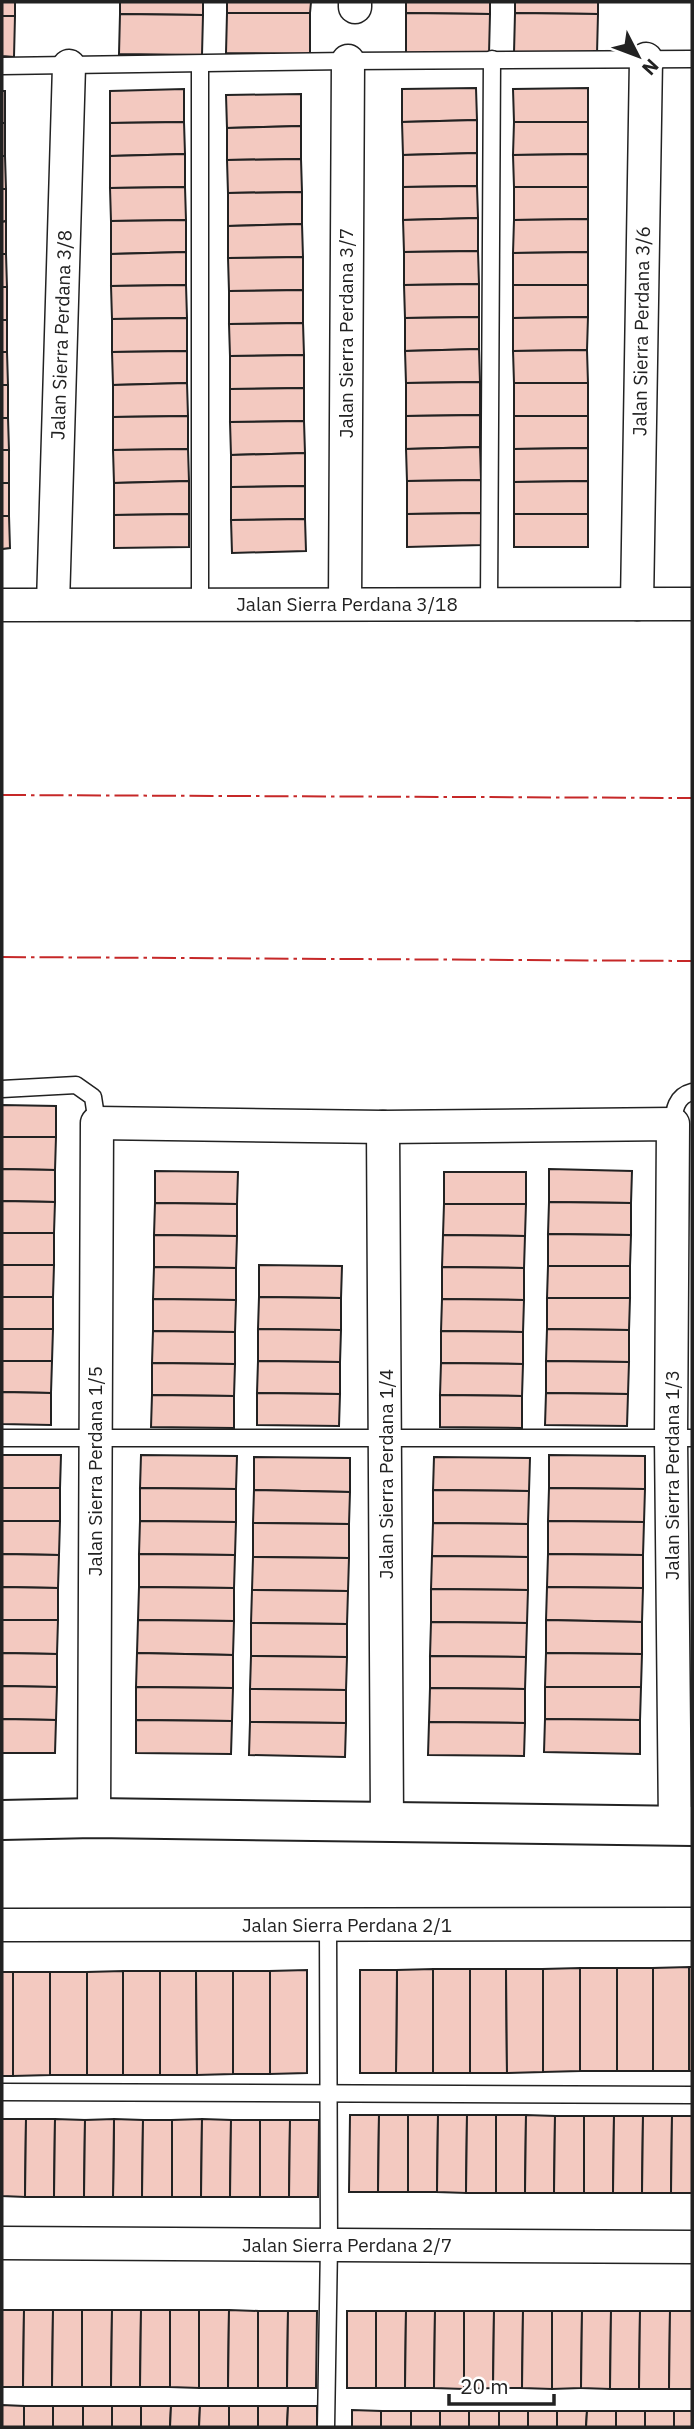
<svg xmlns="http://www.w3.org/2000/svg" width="694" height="2429" viewBox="0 0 694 2429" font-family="'IBM Plex Sans',sans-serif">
<rect width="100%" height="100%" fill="#fff"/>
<g fill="#f3c9c0" stroke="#222" stroke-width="2">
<rect x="2" y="2" width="13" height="14"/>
<path d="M120,2H203V15L120,14Z"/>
<path d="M227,2H311L310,13H227Z"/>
<path d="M406,2H490V14L406,13Z"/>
<path d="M515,2H598V14L515,13Z"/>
<path d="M227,13H310V54L226,53Z"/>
<path d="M406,13L490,14L489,54L406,53Z"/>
<path d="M515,13L598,14L597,54L514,53Z"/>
<path d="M120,14L203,15L202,55L119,54Z"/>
<path d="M2,16H15L14,57L2,56Z"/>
<path d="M476,88L477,120L402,122V89Z"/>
<path d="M588,88V122H514L513,89Z"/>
<path d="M184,89V122L110,123V91Z"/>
<rect x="2" y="91" width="3" height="32"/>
<path d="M301,94V126L227,128L226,95Z"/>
<path d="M477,120V153L403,155L402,122Z"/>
<path d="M184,122L185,154L110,156V123Z"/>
<path d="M514,122H588V154L513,155Z"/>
<rect x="2" y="123" width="3" height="33"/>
<path d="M301,126V159L227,160V128Z"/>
<path d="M477,153V186L403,187V155Z"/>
<path d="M185,154V187L110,188V156Z"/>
<path d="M588,154V187H514L513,155Z"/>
<path d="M2,156H5L6,189H2Z"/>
<path d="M301,159L302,192L228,193L227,160Z"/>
<path d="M477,186L478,218L403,220V187Z"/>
<path d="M185,187L186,220L111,221L110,188Z"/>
<path d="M514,187H588V219L514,220Z"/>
<path d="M2,189H6V221L2,222Z"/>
<path d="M302,192V224L228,226V193Z"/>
<path d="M478,218V251L404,252L403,220Z"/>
<path d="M588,219V252L513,253L514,220Z"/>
<path d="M186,220V252L111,254V221Z"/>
<path d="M6,221V254H2V222Z"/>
<path d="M302,224L303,257L228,258V226Z"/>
<path d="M478,251L479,284L404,285V252Z"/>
<path d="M186,252V285L111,286V254Z"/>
<path d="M588,252V285H513V253Z"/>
<path d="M2,254H6L7,287H2Z"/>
<path d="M303,257V290L229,291L228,258Z"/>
<path d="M479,284V317L405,318L404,285Z"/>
<path d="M186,285L187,318L112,319L111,286Z"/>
<path d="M513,285H588V317L513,318Z"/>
<rect x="2" y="287" width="5" height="33"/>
<path d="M303,290V323L229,324V291Z"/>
<path d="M479,317V349L405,351V318Z"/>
<path d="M588,317L587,350L513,351V318Z"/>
<path d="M187,318V351L112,352V319Z"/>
<rect x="2" y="320" width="5" height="32"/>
<path d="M303,323L304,355L230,356L229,324Z"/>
<path d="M479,349L480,382L406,383L405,351Z"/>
<path d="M587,350L588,383H514L513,351Z"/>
<path d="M187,351V383L113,385L112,352Z"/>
<path d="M2,352H7L8,385H2Z"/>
<path d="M304,355V388L230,389V356Z"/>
<path d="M480,382V415L406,416V383Z"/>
<path d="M187,383L188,416L113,417V385Z"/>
<rect x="514" y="383" width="74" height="33"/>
<rect x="2" y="385" width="6" height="33"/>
<path d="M304,388V421L230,422V389Z"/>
<path d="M480,415V447L406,449V416Z"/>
<path d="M188,416V449L113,450V417Z"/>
<path d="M514,416H588V448L514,449Z"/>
<path d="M2,418H8L9,450H2Z"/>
<path d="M304,421L305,453L231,455L230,422Z"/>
<path d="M480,447L481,480L407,481L406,449Z"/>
<path d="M588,448V481L514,482V449Z"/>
<path d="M188,449L189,481L114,483L113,450Z"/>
<rect x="2" y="450" width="7" height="33"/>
<path d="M305,453V486L231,487V455Z"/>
<path d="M481,480V513L407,514V481Z"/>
<path d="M189,481V514L114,515V483Z"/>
<path d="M588,481V514H514V482Z"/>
<rect x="2" y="483" width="7" height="33"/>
<path d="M305,486V519L231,520V487Z"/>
<path d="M481,513L482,545L407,547V514Z"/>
<path d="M189,514V547L114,548V515Z"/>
<rect x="514" y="514" width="74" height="33"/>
<path d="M2,516H9L10,548L2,549Z"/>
<path d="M305,519L306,551L232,553L231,520Z"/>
<path d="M2,1105L56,1106V1137H2Z"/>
<path d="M2,1137H56L55,1170L2,1169Z"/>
<path d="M2,1169L55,1170V1202L2,1201Z"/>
<path d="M549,1169L632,1171L631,1203L549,1202Z"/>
<path d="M155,1171L238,1172L237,1204L155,1203Z"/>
<rect x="444" y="1172" width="82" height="32"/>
<path d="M2,1201L55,1202L54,1233H2Z"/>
<path d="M549,1202L631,1203V1235L548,1234Z"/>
<path d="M155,1203L237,1204V1236L154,1235Z"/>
<path d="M444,1204H526L525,1236L443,1235Z"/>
<rect x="2" y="1233" width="52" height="32"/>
<path d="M548,1234L631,1235L630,1266H548Z"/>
<path d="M154,1235L237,1236L236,1268L154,1267Z"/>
<path d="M443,1235L525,1236L524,1268L442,1267Z"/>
<path d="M2,1265H54L53,1297H2Z"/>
<path d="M259,1265L342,1266L341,1298L259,1297Z"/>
<path d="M548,1266H630V1298H547Z"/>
<path d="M154,1267L236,1268V1300L153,1299Z"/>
<path d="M442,1267L524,1268V1300L442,1299Z"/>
<rect x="2" y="1297" width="51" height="32"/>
<path d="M259,1297L341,1298V1330L258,1329Z"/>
<path d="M547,1298H630L629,1330L547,1329Z"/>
<path d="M153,1299L236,1300L235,1332L153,1331Z"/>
<path d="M442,1299L524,1300L523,1332L441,1331Z"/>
<path d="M2,1329H53L52,1361H2Z"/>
<path d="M258,1329L341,1330L340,1362L258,1361Z"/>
<path d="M547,1329L629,1330V1362L546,1361Z"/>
<path d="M153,1331L235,1332V1364L152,1363Z"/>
<path d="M441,1331L523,1332V1364L441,1363Z"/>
<path d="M2,1361H52L51,1393L2,1392Z"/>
<path d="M258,1361L340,1362V1394L257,1393Z"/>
<path d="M546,1361L629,1362L628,1394L546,1393Z"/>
<path d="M152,1363L235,1364L234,1396L152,1395Z"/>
<path d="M441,1363L523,1364L522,1396L440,1395Z"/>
<path d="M2,1392L51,1393V1425L2,1424Z"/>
<path d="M257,1393L340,1394L339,1426L257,1425Z"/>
<path d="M546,1393L628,1394L627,1426L545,1425Z"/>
<path d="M152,1395L234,1396V1428L151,1427Z"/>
<path d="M440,1395L522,1396V1428L440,1427Z"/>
<path d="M2,1455H61L60,1488H2Z"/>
<path d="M141,1455L237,1456L236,1489L140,1488Z"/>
<path d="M549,1455L645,1456V1489L549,1488Z"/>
<path d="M254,1457L350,1458V1492L254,1490Z"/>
<path d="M434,1457L530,1458L529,1491L433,1490Z"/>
<rect x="2" y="1488" width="58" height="33"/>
<path d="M140,1488L236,1489V1522L140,1521Z"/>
<path d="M549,1488L645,1489L644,1522L548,1521Z"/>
<path d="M254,1490L350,1492L349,1524L253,1523Z"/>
<path d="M433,1490L529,1491L528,1524L433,1523Z"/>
<path d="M2,1521H60L59,1555L2,1554Z"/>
<path d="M140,1521L236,1522L235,1555L139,1554Z"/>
<path d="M548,1521L644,1522L643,1555L548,1554Z"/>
<path d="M253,1523L349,1524V1558L253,1557Z"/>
<path d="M433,1523L528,1524V1557L432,1556Z"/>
<path d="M2,1554L59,1555L58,1588L2,1587Z"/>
<path d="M139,1554L235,1555L234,1588L139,1587Z"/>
<path d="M548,1554L643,1555V1588L547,1587Z"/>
<path d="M432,1556L528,1557V1590L431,1589Z"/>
<path d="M253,1557L349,1558L348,1591L252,1590Z"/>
<path d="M2,1587L58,1588V1620H2Z"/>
<path d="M139,1587L234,1588V1621L138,1620Z"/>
<path d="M547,1587L643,1588L642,1622L546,1620Z"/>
<path d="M431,1589L528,1590L527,1623L431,1622Z"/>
<path d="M252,1590L348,1591L347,1624L251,1623Z"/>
<path d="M2,1620H58L57,1654L2,1653Z"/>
<path d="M138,1620L234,1621L233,1655L137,1653Z"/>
<path d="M546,1620L642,1622V1654L546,1653Z"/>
<path d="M431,1622L527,1623L526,1657L430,1656Z"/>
<path d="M251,1623L347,1624V1657L251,1656Z"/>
<path d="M2,1653L57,1654V1687L2,1686Z"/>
<path d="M137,1653L233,1655V1688L136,1687Z"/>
<path d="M546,1653L642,1654L641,1687H545Z"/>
<path d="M251,1656L347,1657L346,1690L250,1689Z"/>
<path d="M430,1656L526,1657L525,1689L430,1688Z"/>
<path d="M2,1686L57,1687L56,1720L2,1719Z"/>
<path d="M136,1687L233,1688L232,1721L136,1720Z"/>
<path d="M545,1687H641L640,1720L545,1719Z"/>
<path d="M430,1688L525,1689V1723L429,1722Z"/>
<path d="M250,1689L346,1690V1723L250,1722Z"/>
<path d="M2,1719L56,1720L55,1753H2Z"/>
<path d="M545,1719L640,1720V1754L544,1752Z"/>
<path d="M136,1720L232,1721L231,1754L136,1753Z"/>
<path d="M250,1722L346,1723L345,1757L249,1755Z"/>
<path d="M429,1722L525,1723L524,1756L428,1755Z"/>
<path d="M689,1967V2071H653V1968Z"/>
<rect x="689" y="1967" width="3" height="104"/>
<rect x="580" y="1968" width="37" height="103"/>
<path d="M580,1968V2071L543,2072V1969Z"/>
<rect x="617" y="1968" width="36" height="103"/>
<rect x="433" y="1969" width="37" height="104"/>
<path d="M433,1969V2073H396L397,1970Z"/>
<path d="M470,1969H506L507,2073H470Z"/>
<path d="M506,1969H543V2072L507,2073Z"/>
<path d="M307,1970V2073L270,2074V1971Z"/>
<path d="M360,1970H397L396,2073H360Z"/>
<path d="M123,1971V2075H87V1972Z"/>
<rect x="123" y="1971" width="37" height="104"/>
<path d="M160,1971H196L197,2075H160Z"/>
<path d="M196,1971H233V2074L197,2075Z"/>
<rect x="233" y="1971" width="37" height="103"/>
<rect x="2" y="1972" width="11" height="104"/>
<path d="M13,1972H50V2075L13,2076Z"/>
<rect x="50" y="1972" width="37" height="103"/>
<path d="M350,2115H379L378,2192H349Z"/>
<path d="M379,2115H408V2192H378Z"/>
<path d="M408,2115H438L437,2192H408Z"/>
<path d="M438,2115H467L466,2193L437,2192Z"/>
<path d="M467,2115H496V2193H466Z"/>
<path d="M496,2115H526L525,2193H496Z"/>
<path d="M526,2115L555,2116L554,2193H525Z"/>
<path d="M555,2116H584V2193H554Z"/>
<path d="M584,2116H614L613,2193H584Z"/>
<path d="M614,2116H643L642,2193H613Z"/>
<path d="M643,2116H672L671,2193H642Z"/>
<path d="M672,2116H692V2193H671Z"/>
<path d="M2,2119H26L25,2197L2,2196Z"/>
<path d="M26,2119H55L54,2197H25Z"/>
<path d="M55,2119L85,2120L84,2197H54Z"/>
<path d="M114,2119L143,2120L142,2197H113Z"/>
<path d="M114,2119L113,2197H84L85,2120Z"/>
<path d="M202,2119L201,2197H172V2120Z"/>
<path d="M202,2119L231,2120L230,2197H201Z"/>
<path d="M143,2120H172V2197H142Z"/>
<path d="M231,2120H260V2197H230Z"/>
<path d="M260,2120H290L289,2197H260Z"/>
<path d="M290,2120H319L318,2197H289Z"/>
<path d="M2,2310H24L23,2387H2Z"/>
<path d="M24,2310H53L52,2387H23Z"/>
<path d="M53,2310H82V2387H52Z"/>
<path d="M82,2310H112L111,2387H82Z"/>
<path d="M112,2310H141L140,2387H111Z"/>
<path d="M141,2310H170V2387H140Z"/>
<path d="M170,2310H199V2388L170,2387Z"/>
<path d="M199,2310H229L228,2388H199Z"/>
<path d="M229,2310L258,2311V2388H228Z"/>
<path d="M258,2311H288L287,2388H258Z"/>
<path d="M288,2311H317L316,2388H287Z"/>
<rect x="347" y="2311" width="29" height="77"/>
<path d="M376,2311H406L405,2388H376Z"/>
<path d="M406,2311H435L434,2388H405Z"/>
<path d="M435,2311H464V2389L434,2388Z"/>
<path d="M464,2311H494L493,2388L464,2389Z"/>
<path d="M494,2311H523L522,2388H493Z"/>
<path d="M523,2311H552V2389L522,2388Z"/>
<path d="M552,2311H582L581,2388L552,2389Z"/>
<path d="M582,2311H611L610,2389L581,2388Z"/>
<path d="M611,2311H640L639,2389H610Z"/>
<path d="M640,2311H670L669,2389H639Z"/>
<path d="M670,2311H692V2389H669Z"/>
<path d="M2,2405L24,2406V2427H2Z"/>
<rect x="24" y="2406" width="29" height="21"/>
<rect x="53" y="2406" width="30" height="21"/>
<rect x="83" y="2406" width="29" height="21"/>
<rect x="112" y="2406" width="29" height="21"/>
<path d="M141,2406H171L170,2427H141Z"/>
<path d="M171,2406H200L199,2427H170Z"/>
<path d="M200,2406H229V2427H199Z"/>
<rect x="229" y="2406" width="29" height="21"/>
<path d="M258,2406H288L287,2427H258Z"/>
<path d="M288,2406H317V2427H287Z"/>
<path d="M352,2410L381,2411V2427H352Z"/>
<rect x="381" y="2411" width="30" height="16"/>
<rect x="411" y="2411" width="29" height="16"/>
<rect x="440" y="2411" width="29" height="16"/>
<rect x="469" y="2411" width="30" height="16"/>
<rect x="499" y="2411" width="29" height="16"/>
<rect x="528" y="2411" width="29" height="16"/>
<path d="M557,2411H587L586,2427H557Z"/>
<path d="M587,2411H616V2427H586Z"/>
<rect x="616" y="2411" width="29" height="16"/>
<rect x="645" y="2411" width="29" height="16"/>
<rect x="674" y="2411" width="18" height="16"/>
</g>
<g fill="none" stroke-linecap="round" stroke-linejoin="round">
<g stroke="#222" stroke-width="19">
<g id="service">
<path d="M200,64V604"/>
<path d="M2,66L348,61L692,59"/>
<path d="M489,604L492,59"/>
<path d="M2,1089L76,1085L93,1097L97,1123"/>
<path d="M673,1124C674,1110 676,1096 692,1092"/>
<path d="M2,1438H692"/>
<path d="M2,2092L692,2095"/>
<path d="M326,2427L329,2245L328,1925"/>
</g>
</g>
<g stroke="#222" stroke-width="35">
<g id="minor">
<path d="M355,7V2"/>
<path d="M53,604L69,66"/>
<path d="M345,604L348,61"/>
<path d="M637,604L646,59"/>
<path d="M2,605L692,604"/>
<path d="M383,1127L387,1822"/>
<path d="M94,1818L97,1123L383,1127L673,1124L671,1438L675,1825"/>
<path d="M2,1925L692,1924"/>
<path d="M2,2243L692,2247"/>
</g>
</g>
<g stroke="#222" stroke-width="42">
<path id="tertiary" d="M2,1820L94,1818L692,1826"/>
</g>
<use href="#service" stroke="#fff" stroke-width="16"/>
<use href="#minor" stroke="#fff" stroke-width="32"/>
<use href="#tertiary" stroke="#fff" stroke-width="38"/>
<g stroke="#c62828" stroke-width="2" stroke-dasharray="24 5 3.5 5" stroke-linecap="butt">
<path d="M2,795L692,798"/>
<path d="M2,957L692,961"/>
</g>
</g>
<g text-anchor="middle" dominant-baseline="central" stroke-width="5" stroke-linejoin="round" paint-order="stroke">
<g font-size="19" fill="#222" stroke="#fff">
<text transform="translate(641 331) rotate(-89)">Jalan Sierra Perdana 3/6</text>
<text transform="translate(346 333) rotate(-90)">Jalan Sierra Perdana 3/7</text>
<text transform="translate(61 335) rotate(-88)">Jalan Sierra Perdana 3/8</text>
<text x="347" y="604">Jalan Sierra Perdana 3/18</text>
<text transform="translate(95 1471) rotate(-90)">Jalan Sierra Perdana 1/5</text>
<text transform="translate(386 1474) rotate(-90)">Jalan Sierra Perdana 1/4</text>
<text transform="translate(672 1475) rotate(-90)">Jalan Sierra Perdana 1/3</text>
<text x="347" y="1925">Jalan Sierra Perdana 2/1</text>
<text x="347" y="2245">Jalan Sierra Perdana 2/7</text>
</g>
</g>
<rect width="694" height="2429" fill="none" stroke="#222222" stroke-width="7"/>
<g transform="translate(638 56) rotate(132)" stroke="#ffffff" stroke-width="5" paint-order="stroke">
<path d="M0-5L12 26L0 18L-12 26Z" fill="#222222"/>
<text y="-10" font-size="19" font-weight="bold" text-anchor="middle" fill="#222222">N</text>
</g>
<path d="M449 2394v10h105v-10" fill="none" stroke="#222222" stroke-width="3.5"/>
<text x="460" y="2394" font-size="21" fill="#222222" stroke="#ffffff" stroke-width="5" paint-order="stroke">20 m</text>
</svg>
